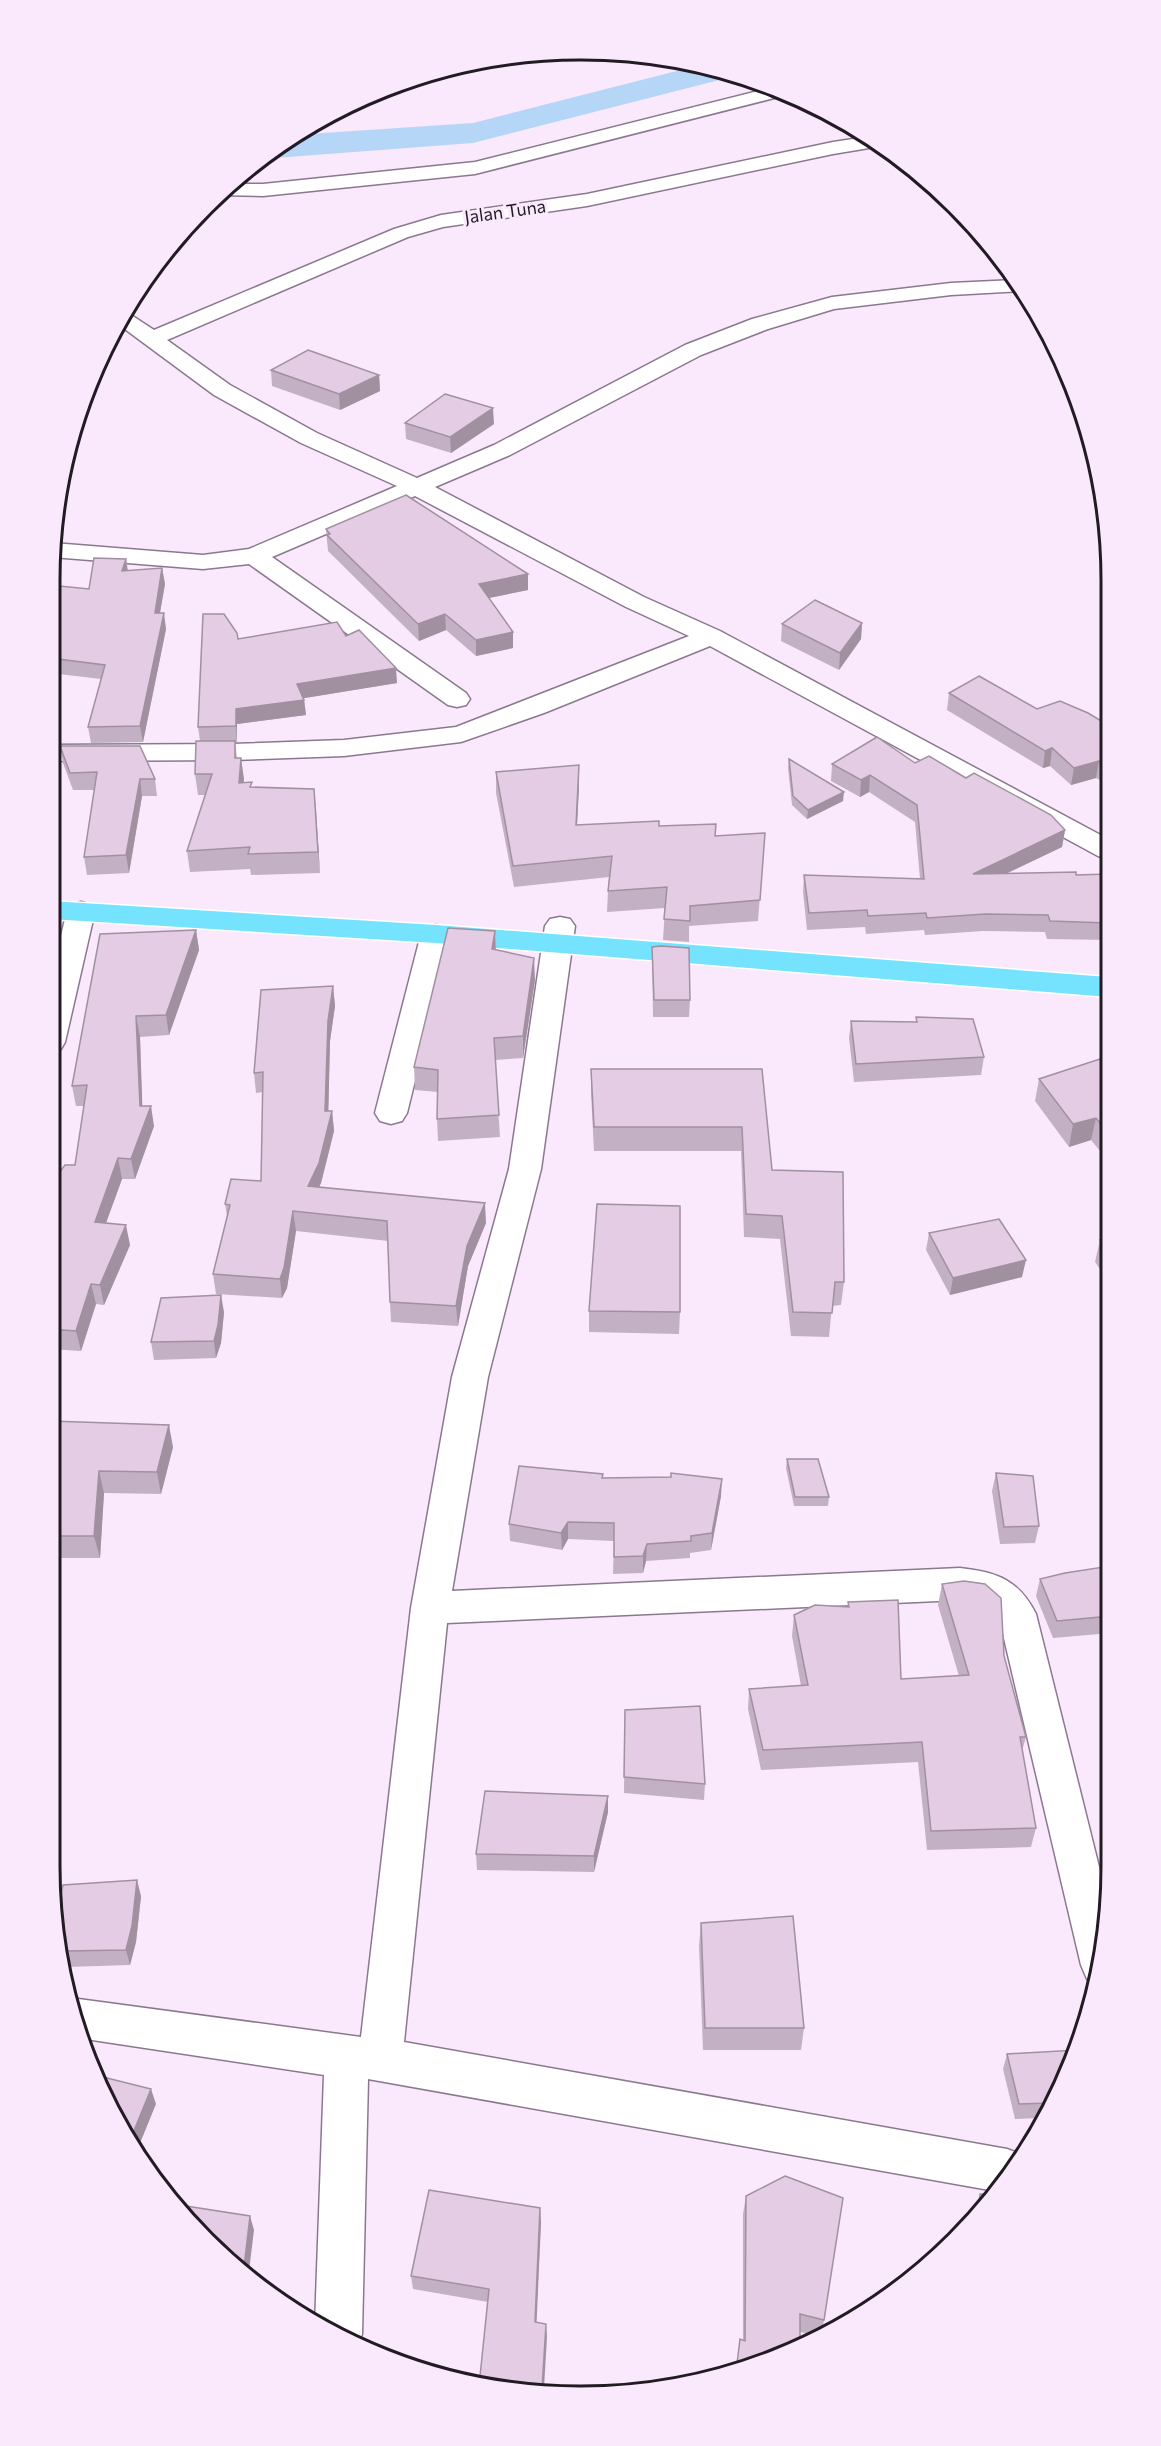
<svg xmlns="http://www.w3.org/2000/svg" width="1161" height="2446" viewBox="0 0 1161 2446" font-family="Commissioner,sans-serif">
<rect width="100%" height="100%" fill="#fae9fd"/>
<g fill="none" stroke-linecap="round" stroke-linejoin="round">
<path fill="#b6d6f8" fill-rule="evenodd" d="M700,65L733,74L731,77L473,143L275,158L266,155L293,135L473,123Z"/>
<g stroke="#8b788f" stroke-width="3">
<g id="street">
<path d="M774,87L790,94L475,174L263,196L218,195L230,184H263L475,162Z"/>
<path d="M866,137L881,146L833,154L587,206L443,227L408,237L167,340L230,385L317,433L417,478L494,445L685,345L752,319L832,297L951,283L1015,280L1021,291L951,295L834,309L768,329L701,355L510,455L435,487L644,597L720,631L1108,839V859L1098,856L710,646L544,713L461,742L344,756L232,760L50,761V745L232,744L344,740L456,727L689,636L626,607L415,496L272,557L466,693L470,699L466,705L457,707L448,705L249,564L203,569L52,557L53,543L203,555L249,549L397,486L301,443L214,395L118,324L125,311L154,330L394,229L441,215L587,194L833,142Z"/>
<path d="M81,902L91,905L95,911L65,1042L61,1049L50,1052V981L67,911L71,905Z"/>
<path d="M560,917L570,919L575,926L541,1169L488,1377L452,1591L960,1568C997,1572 1019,1580 1036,1614L1108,1903L1101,1969L1097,1983L1087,1979L1081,1965L999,1617L982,1603L960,1600L447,1623L404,2042L1007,2149L1018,2153L995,2191L368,2079L362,2334L359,2342L315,2325L324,2075L79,2038L71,1998L361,2037L411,1608L452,1377L509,1169L545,926L550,919Z"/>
<path d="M436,925L446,927L451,934L407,1113L402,1121L391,1124L380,1121L375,1113L421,934L426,927Z"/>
</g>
</g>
<g stroke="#fff" stroke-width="3">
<path id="highway" d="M50,901L436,925L1108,977L1109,997L436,943L50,919Z"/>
</g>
<use href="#street" fill="#fff" fill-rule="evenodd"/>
<use href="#highway" fill="#76e3fe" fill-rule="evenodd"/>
</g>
<g fill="#c4b0c4">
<path d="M271,370L379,375L380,391L340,410L272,386Z"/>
<path d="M405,423L494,424L451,453L406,439Z"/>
<path d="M326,529L528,574V590L489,598L513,632V648L476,656L446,630L419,641L328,551Z"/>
<path d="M126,559L128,571L162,568L165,584L160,613L166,629L143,742L91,743L88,727L101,679L50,673V585L89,589Z"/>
<path d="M862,623L861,639L839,670L781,641L782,624Z"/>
<path d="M346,636L397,683L304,698L306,715L237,724V742H235L237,758L244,779L243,783L252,787L314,789L320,873L251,875L250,869L190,872L187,851L205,795H198L195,774L200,741L198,727L238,639Z"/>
<path d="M949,693L1037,709L1108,725V784L1096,778L1071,785L1050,766L1043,768L947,710Z"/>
<path d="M60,746L155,779L157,796H142L129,873L87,875L84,857L95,790H73L63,763Z"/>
<path d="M789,759L843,801L807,819L792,805L788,768Z"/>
<path d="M915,763L966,778L1065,830L1062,847L1007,873L1076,875L1108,874V940L1047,939L1045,932L983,931L925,935L924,930L866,934L865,927L807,930L803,892L804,875L920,879L915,822L869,792L860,797L831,781L832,764Z"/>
<path d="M579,765V786L577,825L659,826L716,836L765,833L758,921L689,926V942L663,940L665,908L607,912L608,891L609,877L514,887L496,793V772Z"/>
<path d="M196,930L199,950L169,1035L140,1037L142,1106L154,1126L135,1179H122L106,1223L130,1245L104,1305L96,1304L81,1351L50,1349V1173H59L75,1165L84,1106H76L72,1086Z"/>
<path d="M495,931V950L535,980L523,1058L495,1060L500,1137L438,1141L437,1119L438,1092L415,1090L414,1067Z"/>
<path d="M652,947L690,1000L689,1017H653Z"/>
<path d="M333,986L335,1006L330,1041L328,1111H332L334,1131L321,1183L319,1187L486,1223L468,1266L458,1326L391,1322L390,1302L388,1241L296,1231L287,1288L282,1298L216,1294L213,1274L227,1216L225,1204L261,1181L263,1092L256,1093L254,1073Z"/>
<path d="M916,1017L984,1057L981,1075L854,1082L849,1038L851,1021L916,1022Z"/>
<path d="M1109,1056V1162L1091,1140L1069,1147L1035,1101L1039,1079Z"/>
<path d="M591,1069H762L772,1170L844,1282L841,1305L832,1306L829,1337L791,1336L780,1239L744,1237L741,1151H594L591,1093Z"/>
<path d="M929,1233L1022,1277L950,1295L926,1250Z"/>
<path d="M1109,1238L1110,1284L1095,1262L1100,1240Z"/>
<path d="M589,1311L680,1312L679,1334L589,1332Z"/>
<path d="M224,1312L221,1343L216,1358L154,1360L151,1342Z"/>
<path d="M50,1421L173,1447L161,1494L104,1493L100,1558H50Z"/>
<path d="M787,1459L829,1497L828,1506H794L786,1468Z"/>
<path d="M996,1473L1039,1526L1035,1543L1000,1544L992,1491Z"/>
<path d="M603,1478L721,1496L711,1550L690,1553V1558L646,1561L643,1573L613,1574L614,1541L568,1539L562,1550L510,1541L509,1524Z"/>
<path d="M1110,1566L1111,1633L1053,1638L1036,1596L1040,1579Z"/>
<path d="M942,1584L1004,1656L1026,1737L1022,1751L1036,1828L1031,1847L927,1850L918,1762L761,1770L748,1709L749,1689L801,1686L792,1636L794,1615L848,1607V1602L901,1679L959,1676L938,1605Z"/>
<path d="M625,1710L705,1784L704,1800L624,1793Z"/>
<path d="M608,1812L594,1872L477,1870L476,1854Z"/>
<path d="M141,1896L136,1942L130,1965L66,1967L57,1912Z"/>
<path d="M701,1923L804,2028L801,2050H703L699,1946Z"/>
<path d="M1007,2054L1071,2068L1040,2118L1015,2119L1003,2069Z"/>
<path d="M980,2194V2216L975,2220L976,2208Z"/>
<path d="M746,2196L824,2320L821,2337L800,2332V2346L743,2340V2214Z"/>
<path d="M541,2222L536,2322L547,2337L488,2302L413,2289L411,2276Z"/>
</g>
<g fill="#a090a0">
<path d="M379,375L380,391L340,410L339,394Z"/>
<path d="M493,408L494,424L451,453L450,437Z"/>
<path d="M126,559L128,574L122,571Z"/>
<path d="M162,568L165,584L157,629L155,613Z"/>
<path d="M528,574V590L479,600V584Z"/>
<path d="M164,613L166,629L143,742L140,726Z"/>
<path d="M445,614L446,630L419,641L418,624Z"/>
<path d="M862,623L861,639L839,670L840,653Z"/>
<path d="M513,632V648L476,656V640Z"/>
<path d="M396,668L397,683L299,699L297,684Z"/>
<path d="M304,700L306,715L237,724V742L236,726V709Z"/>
<path d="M1052,748L1050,766L1043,768L1045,751Z"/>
<path d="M241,758L244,779L241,804L239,783Z"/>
<path d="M1099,761L1096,778L1071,785L1074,768Z"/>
<path d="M579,765V786L576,846V825Z"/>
<path d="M870,775L869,792L860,797L861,780Z"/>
<path d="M140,779L142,796L129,873L126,855Z"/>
<path d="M314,789L316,810L320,873L318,852Z"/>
<path d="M844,792L843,801L807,819L808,810Z"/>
<path d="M1065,830L1062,847L970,891L973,874Z"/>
<path d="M196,930L199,950L169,1035L166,1015Z"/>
<path d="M495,931L496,953L492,949Z"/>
<path d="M534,958L535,980L523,1058V1036Z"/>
<path d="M333,986L335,1006L330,1041L328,1128L332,1111L334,1131L321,1183L310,1206L308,1186L325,1111L328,1021Z"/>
<path d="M136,1016L140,1037L143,1126L151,1106L154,1126L135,1179L131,1159L140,1106Z"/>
<path d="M1096,1118L1091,1140L1069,1147L1073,1124Z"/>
<path d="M118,1158L122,1179L99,1242L95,1222Z"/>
<path d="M485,1203L486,1223L468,1266L458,1326L456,1306L467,1246Z"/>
<path d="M293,1211L296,1231L287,1288L282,1298L280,1279Z"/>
<path d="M126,1225L130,1245L104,1305L100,1285Z"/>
<path d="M1026,1260L1022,1277L950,1295L953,1278Z"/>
<path d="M91,1284L96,1304L81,1351L76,1331Z"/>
<path d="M221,1295L224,1312L221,1343L216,1358L214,1341Z"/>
<path d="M169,1425L173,1447L161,1494L157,1472Z"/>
<path d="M99,1471L104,1493L100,1558L94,1536Z"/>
<path d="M722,1479L721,1496L711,1550L712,1533Z"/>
<path d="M568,1522V1539L562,1550L561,1533Z"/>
<path d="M647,1544L646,1561L643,1573V1556Z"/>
<path d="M608,1796V1812L594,1872V1856Z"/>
<path d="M55,1836L61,1855L53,1887L50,1866V1859Z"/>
<path d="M137,1880L141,1896L136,1942L130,1965L126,1950Z"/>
<path d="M151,2089L156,2104L136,2153L129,2143Z"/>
<path d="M540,2208L541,2222L536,2336L535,2322Z"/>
<path d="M250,2216L254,2230L249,2271L244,2267Z"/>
<path d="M546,2324L547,2337L544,2388H542Z"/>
</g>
<g fill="#e4cde4" stroke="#a090a0" stroke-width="1.5">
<path d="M308,350L379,375L339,394L271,370Z"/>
<path d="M445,394L493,408L450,437L405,423Z"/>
<path d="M406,495L528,574L479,584L513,632L476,640L445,614L418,624L327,535L330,534L326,529Z"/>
<path d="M94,558L126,559L122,571L162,568L155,613H164L140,726L88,727L105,665L50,658V585L89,589Z"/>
<path d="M815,600L862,623L840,653L782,624Z"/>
<path d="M203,614H224L237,633L238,639L337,622L346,636L359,630L362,633L396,668L297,684L304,700L236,709V726L198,727Z"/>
<path d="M979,676L1037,709L1060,701L1088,713L1108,725V765L1099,761L1074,768L1052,748L1045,751L949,693Z"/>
<path d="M877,737L915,763L929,756L966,778L974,773L1051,815L1065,830L973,874L1076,872V875L1108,874V923L1050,921L1048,915L985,914L927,918L926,913L868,916L867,910L809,913L804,875L924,879L917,805L870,775L861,780L832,764Z"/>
<path d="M196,741H235V758H241L239,783L252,782L250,787L314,789L318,852L248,854L250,847L187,851L212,774H195Z"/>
<path d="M60,746H140L155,779H140L126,855L84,857L97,772L70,773Z"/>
<path d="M789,759L844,792L808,810L793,796Z"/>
<path d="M579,765L576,825L659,821V826L716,824L715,836L765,833L760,900L690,906V921L664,919L667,887L608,891L612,856L513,866L496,772Z"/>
<path d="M448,928L495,931L492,949L534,958L523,1036L494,1038L499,1115L437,1119L438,1070L414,1067Z"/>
<path d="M196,930L166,1015L136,1016L140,1106H151L131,1159L118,1158L95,1222L126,1225L100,1285L91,1284L76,1331L50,1329V1173H59L65,1165H75L87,1085L72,1086L100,934Z"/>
<path d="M661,946L689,948L690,1000H654L652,947Z"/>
<path d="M333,986L328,1021L325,1111H332L319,1163L308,1186L485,1203L467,1246L456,1306L390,1302L387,1221L293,1211L284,1268L280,1279L213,1274L230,1205L225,1204L231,1179L261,1181L263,1072L254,1073L261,990Z"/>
<path d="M916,1017L973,1019L984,1057L856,1064L851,1021L917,1022Z"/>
<path d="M1109,1056V1134L1096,1118L1073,1124L1039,1079Z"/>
<path d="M591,1069H762L772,1170L843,1172L844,1282H835L832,1313L793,1312L782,1216L746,1214L742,1127H594Z"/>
<path d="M597,1204L680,1206V1312L589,1311Z"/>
<path d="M999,1219L1026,1260L953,1278L929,1233Z"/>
<path d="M1109,1238V1254L1100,1240Z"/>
<path d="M221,1295L218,1325L214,1341L151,1342L161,1298Z"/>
<path d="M50,1421L169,1425L157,1472L99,1471L94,1536H50Z"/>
<path d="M787,1459H818L829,1497H795Z"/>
<path d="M519,1466L603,1474L602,1478L671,1477V1473L722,1479L712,1533L691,1536V1541L647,1544L643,1556L614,1557V1523L568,1522L561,1533L509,1524Z"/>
<path d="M996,1473L1033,1476L1039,1526L1004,1527Z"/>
<path d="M1110,1566L1111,1616L1057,1621L1040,1579L1065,1573Z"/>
<path d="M964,1581L985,1584L1001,1598L1004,1656L1026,1737H1020L1036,1828L931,1831L922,1742L763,1750L749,1689L808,1685L794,1615L815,1605L849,1607L848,1602L898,1600L901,1679L969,1675L942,1584Z"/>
<path d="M700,1706L705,1784L624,1777L625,1710Z"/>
<path d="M485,1791L608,1796L594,1856L476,1854Z"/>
<path d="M50,1836H55L50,1859Z"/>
<path d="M137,1880L132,1926L126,1950L64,1951L57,1912L63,1885Z"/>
<path d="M793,1916L804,2028H705L701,1923Z"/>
<path d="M1077,2050L1071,2068L1050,2103L1019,2104L1007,2054Z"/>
<path d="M95,2075L151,2089L129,2143L120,2131Z"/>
<path d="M785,2176L843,2198L824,2320L800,2314V2346L751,2368L736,2372L740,2339L745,2341L746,2196Z"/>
<path d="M429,2190L540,2208L535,2322L546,2324L542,2388L479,2386L489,2289L411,2276Z"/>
<path d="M980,2194L993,2195L978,2217Z"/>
<path d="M173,2204L250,2216L244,2267L181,2215Z"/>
</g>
<g text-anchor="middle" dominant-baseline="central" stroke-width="6" stroke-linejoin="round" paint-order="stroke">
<g font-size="18" fill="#231b24" stroke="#fae9fd">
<text transform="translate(505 211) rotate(-8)">Jalan Tuna</text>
</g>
</g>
<path d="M0 0H1161V2446H0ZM580 60H581A520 520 0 0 1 1101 580V1866A520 520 0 0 1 581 2386H580A520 520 0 0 1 60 1866V580A520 520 0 0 1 580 60Z" fill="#fae9fd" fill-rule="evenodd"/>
<path fill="none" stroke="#231b24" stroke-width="3" d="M580 60H581A520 520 0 0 1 1101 580V1866A520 520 0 0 1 581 2386H580A520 520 0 0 1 60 1866V580A520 520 0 0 1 580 60Z"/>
</svg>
